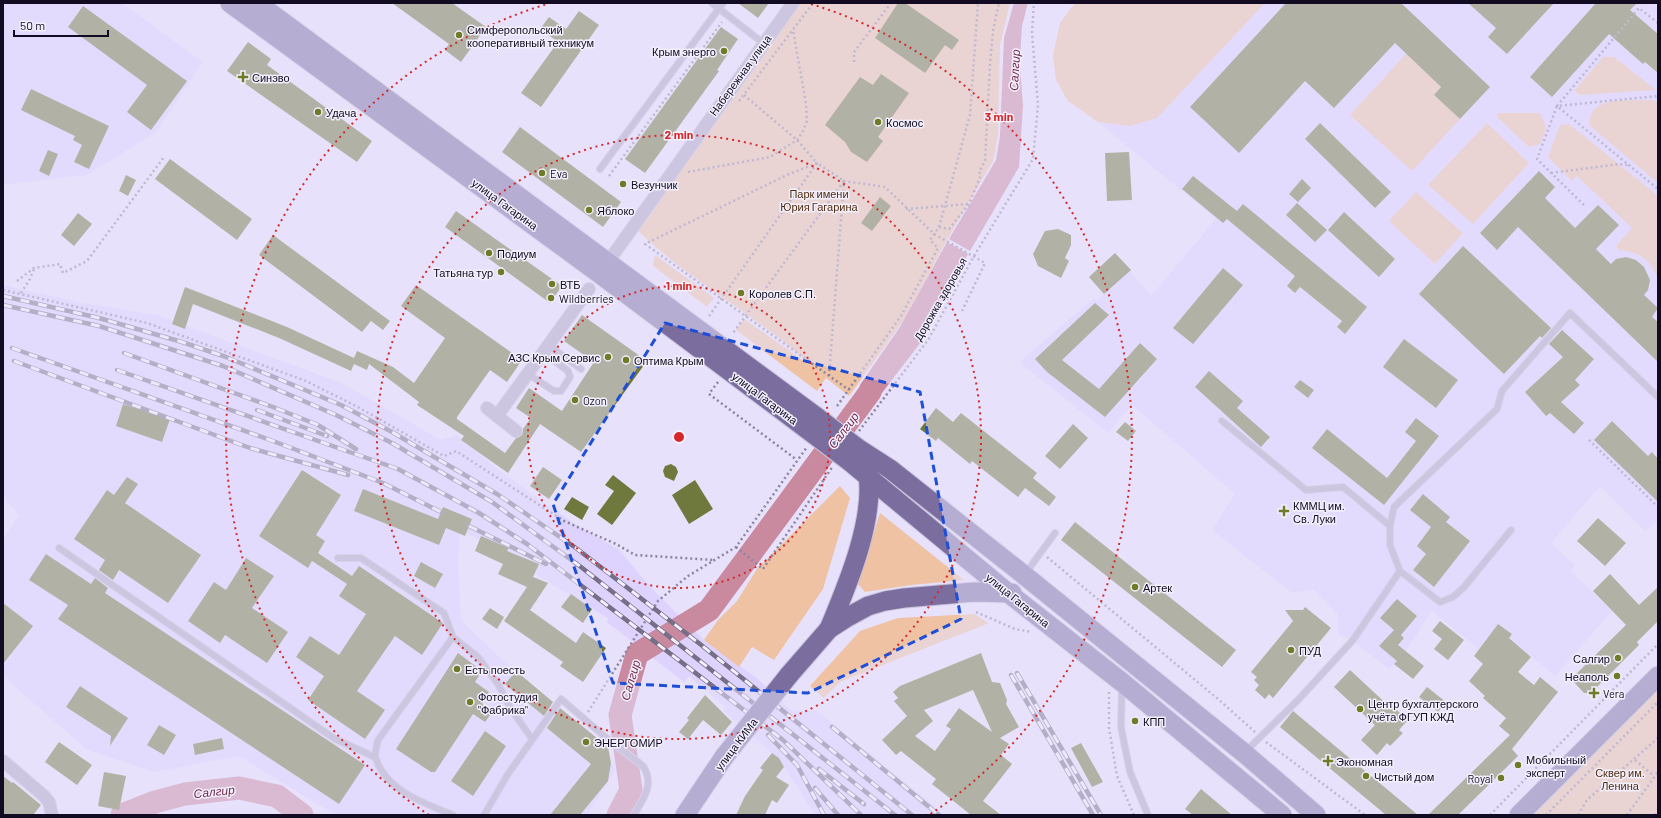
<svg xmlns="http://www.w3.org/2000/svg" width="1661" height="818" viewBox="0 0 1661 818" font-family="Barlow,sans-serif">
<rect width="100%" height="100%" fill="#e7e1fb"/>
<g fill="#ded3fe">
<path d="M3,3H122L203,62L155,133L87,175L3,185Z"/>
<path d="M1075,3H1656L1655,5L1658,8V521L1645,531L1600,486L1551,543L1575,565L1571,571L1612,611L1555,676L1509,638L1512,634L1498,624L1478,649L1432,611L1406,651L1389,669L1353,641L1338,634V615L1313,589L1292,593L1212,530L1235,494L1132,405L1108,433L1019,362L1093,299L1097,301L1104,294L1089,277L1115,253L1151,296L1216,219L1098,122L1068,101L1056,80L1053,55L1060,23Z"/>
<path d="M3,285L83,303L157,315L342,383L441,440L457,435L500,471L576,525L618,549L655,592L704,640L758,679L792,711L816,710L945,815H815L784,767L772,753L723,711L726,708L689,676L684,682L607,622L608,618L528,570L530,562L460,531L458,559L461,620L616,769L587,815H335L239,756L154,772L87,750L3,676V539L19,515L3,496Z"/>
</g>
<g fill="#eec2a3">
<path d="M800,3H1010L1000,45L998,136L993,161L947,240L904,320L849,396L826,378L817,391L736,330L744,319L813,367C758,315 688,281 634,227Z"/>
<path d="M1075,3H1265L1157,118L1130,126L1098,122L1068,101L1056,80L1053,55L1060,23Z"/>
<path d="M1406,54L1441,87L1434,95L1460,119L1412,171L1350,115Z"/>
<path d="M1603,57H1614L1656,90L1580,95L1574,91Z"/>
<path d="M1652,100L1658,102V183L1590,126C1585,95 1632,101 1652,100Z"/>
<path d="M1498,113H1539C1549,126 1546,131 1540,144L1529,147L1497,117Z"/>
<path d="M1487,123L1529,163L1473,224L1428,185Z"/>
<path d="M1569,124L1658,196V280C1651,259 1641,253 1619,250L1616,246L1632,228L1577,176L1572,181L1548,157L1560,125Z"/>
<path d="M1416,192L1463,233L1435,264L1389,221Z"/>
<path d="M655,255L714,298L707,307L653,266Z"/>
<path d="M840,486L850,498L823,589L774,660L752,647L739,667L704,640L718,620L737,601L757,569Z"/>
<path d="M880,513L964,580L911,585L865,592L858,584Z"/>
<path d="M974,614L989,623L840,682L824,698L810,686L860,631L898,618Z"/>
<path d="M1658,689V815H1530Z"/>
</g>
<g fill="#c9899f">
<path d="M1014,3H1028L1022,26L1021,40L1020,67L1023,106L1019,167L970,251L949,239L996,160L1000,136L1004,38Z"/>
<path d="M947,242L968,254L921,342L859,423L842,410L858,399L860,385L900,327Z"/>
</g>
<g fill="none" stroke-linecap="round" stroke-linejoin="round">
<g stroke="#c9899f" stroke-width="23">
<path d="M122,815L155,802L185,794L239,788L277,796L302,815"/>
<path d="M618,815L631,790L620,715L637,654L709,610L870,392"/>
</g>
</g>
<g fill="#70793d" fill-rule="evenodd">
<path d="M392,3H452L486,27L461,62L445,50L449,44Z"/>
<path d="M738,3H769L758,18Z"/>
<path d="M898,3H905L959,40L952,50L945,45L925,73L875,38Z"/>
<path d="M1286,3H1401L1490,87L1460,119L1434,95L1441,87L1395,43L1334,108L1305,81L1239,153L1190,107Z"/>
<path d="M1468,3H1554L1507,54L1488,37L1496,28Z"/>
<path d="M1596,3H1637L1630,10L1658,34V73L1645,62L1643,64L1609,34L1552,97L1530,77Z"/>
<path d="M83,6L187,81L151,130L127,112L147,85L68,27Z"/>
<path d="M579,11L599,25L541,107L521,93L558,42L540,29L549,17L566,29Z"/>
<path d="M721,27L738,39L717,70L719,71L645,173L625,159Z"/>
<path d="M248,42L271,59L267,65L372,141L357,162L227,71Z"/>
<path d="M881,74L909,93L878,137L883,141L867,162L851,152L845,142L825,125L860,77L873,85Z"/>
<path d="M31,89L109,126L89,169L74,162L82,145L73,140L75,136L21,110Z"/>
<path d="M1320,123L1391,192L1375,208L1305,139Z"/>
<path d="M520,127L621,202L603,227L502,152Z"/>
<path d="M48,150L58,154L49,176L39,171Z"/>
<path d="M1129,152L1132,200L1107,201L1105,153Z"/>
<path d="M170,159L252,219L237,240L155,179Z"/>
<path d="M1539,171L1555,187L1545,198L1575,228L1598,205L1619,225L1596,249L1611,264L1616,259L1626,257L1636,260L1644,267L1650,280L1648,290L1644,295L1658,308L1652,317L1658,322V362L1518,227L1497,250L1480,233Z"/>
<path d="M126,175L136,180L128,196L119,191Z"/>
<path d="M1193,176L1237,211L1243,204L1367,307L1345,334L1337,327L1342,321L1300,287L1295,293L1287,286L1295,276L1227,219L1223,223L1182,189Z"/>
<path d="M1302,179L1311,188L1298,202L1289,194Z"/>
<path d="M880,197L891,206L872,231L861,223Z"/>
<path d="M1297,203L1327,230L1315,242L1286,215Z"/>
<path d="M456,211L562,286L550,303L445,227Z"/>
<path d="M1344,212L1395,259L1379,277L1328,230Z"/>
<path d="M78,213L92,224L74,246L61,235Z"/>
<path d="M1058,229L1071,235V245L1065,258L1069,261L1061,278L1038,266L1033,254L1045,231Z"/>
<path d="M273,235L390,321L383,330L371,321L362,332L259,255Z"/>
<path d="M1463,246L1551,328L1542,338L1540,336L1504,374L1419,294Z"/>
<path d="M1115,253L1131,270L1104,294L1089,277Z"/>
<path d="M1223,268L1243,285L1193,344L1173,328Z"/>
<path d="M416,285L522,360L507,382L490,370L457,417V419L505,453L516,438L522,435L523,429L531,418L516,408L529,388L562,411L594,362L564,341L582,315L647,361L581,452L540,424L508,473L461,440L464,436L417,405L419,402L369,364L367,370L354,364L351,371L279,338L193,304L185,329L172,324L185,287L287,327L354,358L357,351L393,367L414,383L445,338L401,306Z"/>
<path d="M1095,303L1109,315L1062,360L1099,389L1140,343L1157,359L1105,417L1047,372L1035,359Z"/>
<path d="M1562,330L1594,359L1575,380L1580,385L1561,402L1584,423L1574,434L1550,413L1546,416L1525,392L1563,357L1549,344Z"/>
<path d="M1404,339L1458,380L1436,408L1383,367Z"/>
<path d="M1209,371L1243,401L1237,408L1270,437L1261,447L1195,387Z"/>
<path d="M1300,380L1314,390L1308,398L1294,387Z"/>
<path d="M123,404L170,419L162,442L116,426Z"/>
<path d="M936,408L953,422L961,413L1037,473L1033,478L1056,497L1049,506L1025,488L1018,497L972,461L970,464L938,438L936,441L920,429Z"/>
<path d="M1416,418L1439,436L1384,505L1312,448L1327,429L1387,478L1416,441L1405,432Z"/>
<path d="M1612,421L1648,456L1652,452L1658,459V502L1594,440Z"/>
<path d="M1125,422L1136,431L1128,441L1116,432Z"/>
<path d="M1073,424L1088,438L1060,469L1045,456Z"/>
<path d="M671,464L676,467L678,472L674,481L665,477L663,471L665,466Z"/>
<path d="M543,467L562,480L549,499L530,486Z"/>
<path d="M302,470L341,495L316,535L325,541L318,553L352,576L359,566L443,623L422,655L395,636L357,691L385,710L365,739L308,700L324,676L296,657L310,636L339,655L366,614L339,596L347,584L312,561L308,568L259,536Z"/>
<path d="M613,475L636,493L612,525L597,514L614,491L605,485Z"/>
<path d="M127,477L138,484L125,503L201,555L168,603L119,570L113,580L99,570L105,560L74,539L107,490L114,495Z"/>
<path d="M695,480L713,509L689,524L672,495Z"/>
<path d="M363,489L438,519L443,507L472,519L465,536L446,528L439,545L354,511Z"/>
<path d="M1423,494L1450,517L1446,522L1470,541L1434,587L1413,570L1426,554L1417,546L1431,527L1410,510Z"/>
<path d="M572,497L589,507L582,520L564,509Z"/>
<path d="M1598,518L1626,543L1605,566L1577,541Z"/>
<path d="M1075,522L1236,650L1222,667L1061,540Z"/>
<path d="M481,536L509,548L507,551L539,564L533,577L548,583L530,610L576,643L583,632L606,648L583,682L560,666L563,662L504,621L527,587L498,574L503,564L475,551Z"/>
<path d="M46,554L91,584L95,578L108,588L105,593L365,765L339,804L58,619L68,605L29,580Z"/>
<path d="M246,558L274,576L252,608L288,632L267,663L225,635L220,643L188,621L214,582L226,590Z"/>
<path d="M421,562L443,574L435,588L414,576Z"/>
<path d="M1610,574L1639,605L1658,587V621L1637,642L1639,645L1591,693H1584L1571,679L1626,625L1593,591Z"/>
<path d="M571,594L592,609L583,623L561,607Z"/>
<path d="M1397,599L1417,616L1401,635L1404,638L1398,645L1424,666L1413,679L1394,664L1397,661L1379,646L1394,630L1380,618Z"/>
<path d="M3,603L33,626L3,664Z"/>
<path d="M1305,607L1331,628L1273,698L1269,694L1265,699L1255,690L1259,685L1254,680L1257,677L1251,672L1293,621L1285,610H1303Z"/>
<path d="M490,608L504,617L497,629L482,619Z"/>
<path d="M1440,621L1464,640L1448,660L1434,649L1442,639L1432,631Z"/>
<path d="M1498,624L1512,634L1509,638L1531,657L1518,672L1534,685L1540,677L1558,692L1512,749L1518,756L1458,815H1428L1510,735L1499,726L1506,718L1483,698L1485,696L1469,681L1483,664L1474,656Z"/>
<path d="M458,653L482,671L475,682L489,692L482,704L493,711L485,722L473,714L435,772H431L396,749Z"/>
<path d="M981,653L992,682L1000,683L1007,700L1006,704L1019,727L1000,738L1009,744L1001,755L1012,764L983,801L1001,815H971L932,784L936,779L901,751L896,755L882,740L907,716L894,701L898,698L893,692L900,686ZM973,690L992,732L959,708L946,726L951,729L935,751L915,736L933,721L924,710Z"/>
<path d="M1350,670L1391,708L1392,706L1408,720L1399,730L1403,733L1390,746L1387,743L1377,755L1361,740L1375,725L1334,687Z"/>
<path d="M516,671L553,702L544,716L505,684Z"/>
<path d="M80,686L128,718L110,746L111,736L66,707Z"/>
<path d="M1427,687L1446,702L1438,712L1419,697Z"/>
<path d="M705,695L732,722L721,735L703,720L688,739L679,732L689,720L687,718Z"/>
<path d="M560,708L608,747L611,763L608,781L580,815H550L591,764L547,728Z"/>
<path d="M1293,711L1418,815H1386L1280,727Z"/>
<path d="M159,725L176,735L164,755L147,745Z"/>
<path d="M485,731L506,746L473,796L451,781Z"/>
<path d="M222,738L224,749L195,755L193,744Z"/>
<path d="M59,742L92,765L77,785L45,762Z"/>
<path d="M1081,743L1103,782L1092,787L1071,748Z"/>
<path d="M772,753L779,758L784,767L776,777L789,785L777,803L772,800L765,815H736L745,796L763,770L760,768Z"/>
<path d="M104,772L126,776L119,810L98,806Z"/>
<path d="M3,776L12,783L13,782L41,805L33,815H3Z"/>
<path d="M1201,789L1232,815H1193L1185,809Z"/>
</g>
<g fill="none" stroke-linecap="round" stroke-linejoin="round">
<g stroke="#c5bfd8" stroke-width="8">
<g id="lane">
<path d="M712,3L763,43"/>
<path d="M600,169L723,3"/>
<path d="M548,345L581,369"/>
<path d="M528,374L554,391H561L570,377L568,371L543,352"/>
<path d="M1222,421L1306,490L1343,487L1390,526V545L1400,571L1353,640L1299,699L1245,752"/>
<path d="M1390,526L1394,507L1497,409L1502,391L1570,313L1658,397"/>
<path d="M59,548L335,739L375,757"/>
<path d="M338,558H361L444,613L453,637"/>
<path d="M1400,571L1440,602L1453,597L1464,587L1511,530"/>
<path d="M1025,574L1055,533"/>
<path d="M1122,687L1121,727L1130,772L1148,815"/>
<path d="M453,815C424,803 387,791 376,759C374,754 377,745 378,740L453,637L478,657L498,684L511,709L532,739"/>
<path d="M484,815L508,774L561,699L604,736L643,766C655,784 643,799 634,815"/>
</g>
</g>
<g stroke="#c5bfd8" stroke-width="14">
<g id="street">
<path d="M608,262L793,3"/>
<path d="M487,408L516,431"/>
<path d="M497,416L589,289"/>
<path d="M3,761L44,796L49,802L52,815"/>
</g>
</g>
<g stroke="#c5bfd8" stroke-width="21">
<g id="primary">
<path d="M230,3L600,274L808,430"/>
<path d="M257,3L818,418"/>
<path d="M859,449L890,469L1024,575L1244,753L1316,815"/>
<path d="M849,461L1007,592L1123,683L1282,815"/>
<path d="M829,629C847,586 877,516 867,469"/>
<path d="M789,675L829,629L846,618L868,606L885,601L904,598L974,592L1012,593"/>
<path d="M685,815L724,757"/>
<path d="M1519,815L1658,676"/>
</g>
</g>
<g stroke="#8c859e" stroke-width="2.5" stroke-dasharray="2 3" stroke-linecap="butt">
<path d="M1658,23L1639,8L1557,106L1658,96"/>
<path d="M854,62V52L891,3"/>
<path d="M744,95L797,140L817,163L787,175L645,244L849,390"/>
<path d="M739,101L813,3"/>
<path d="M688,172L770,157L797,140L802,133L807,121L806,104L793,30"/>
<path d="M1551,173L1619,164L1628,165"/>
<path d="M609,176L722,22"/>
<path d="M1584,205L1537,159L1557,106L1658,189"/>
<path d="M906,209L968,204"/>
<path d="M939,227L970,115L978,3"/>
<path d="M17,281L34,268L60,264L63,273L87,261L164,157"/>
<path d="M3,290L147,323L306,381L356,406L444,456L456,451L564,521L616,544L635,555L714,560"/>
<path d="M21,293L30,279L34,269"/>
<path d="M709,316L817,163L844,181L733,333"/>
<path d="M829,376L844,181L885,187L934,234L985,263L962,311"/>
<path d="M718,382L709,394L797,460"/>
<path d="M837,406L901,316L938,248L930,240L939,227L949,229L969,204L981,175L979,172L985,161L990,64L993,31L999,3"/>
<path d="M859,431L928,340L974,256L1033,159L1038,105L1032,33L1034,3"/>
<path d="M1589,440L1658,507"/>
<path d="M736,547L763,569L833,466"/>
<path d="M1047,557L1218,699L1255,732"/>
<path d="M976,612L1015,629L1032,632"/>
<path d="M1109,692V728L1117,776L1134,815"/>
<path d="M588,712L658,601L688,576L736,547L807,447"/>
<path d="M1266,742L1365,815"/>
<path d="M1635,760L1654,776"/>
<path d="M1490,815L1658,644"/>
<path d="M1546,815L1658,702"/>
<path d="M1578,815L1587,800L1658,738"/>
<path d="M1627,815L1658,772"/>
<path d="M1655,815L1658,812"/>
</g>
<use href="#lane" stroke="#aba4c0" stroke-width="6"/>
<use href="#street" stroke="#aba4c0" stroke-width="12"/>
<use href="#primary" stroke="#7b6e9f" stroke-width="19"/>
<g stroke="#766f87" stroke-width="4.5">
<g id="rail">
<path d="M3,296L99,318L182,342L226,357L341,405L392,432L497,494L576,548L700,644L912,815"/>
<path d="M3,305L99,326L223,366L336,415L392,443L492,502L581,567L895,815"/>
<path d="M12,348L273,441L383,483L441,512"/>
<path d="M124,353L273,407L318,425L356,449"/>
<path d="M14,361L250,448L348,475"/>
<path d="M117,370L398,469L479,513L527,544L783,740L861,815"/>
<path d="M257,410L327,436"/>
<path d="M469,526L546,564"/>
<path d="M1017,673L1101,815"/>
<path d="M1011,675L1093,815"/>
<path d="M832,727L939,815"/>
<path d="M768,735L797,765L824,815"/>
<path d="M819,769L864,804"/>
<path d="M815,788L838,815"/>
</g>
</g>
<use href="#rail" stroke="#f3f0fd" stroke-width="3" stroke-dasharray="9" stroke-linecap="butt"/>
<g stroke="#c5bfd8" stroke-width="21" stroke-linecap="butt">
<g id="primary-bridge">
<path d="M818,418L859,449"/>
<path d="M808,430L849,461"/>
<path d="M724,757L789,675"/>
</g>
</g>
<use href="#primary-bridge" stroke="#7b6e9f" stroke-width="19"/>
</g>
<path d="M0 0H1661V818H0ZM665,323L920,392L961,619L808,693L613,683L553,504Z" fill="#e7e1fb" fill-opacity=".55" fill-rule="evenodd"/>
<path fill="none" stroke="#1d4ed8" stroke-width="3" stroke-dasharray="8 5" stroke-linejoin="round" d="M665,323L920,392L961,619L808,693L613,683L553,504Z"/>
<g fill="none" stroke="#d62828" stroke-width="2" stroke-dasharray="2 4">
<circle cx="679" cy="437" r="151"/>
<circle cx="679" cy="437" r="302"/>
<path d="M429 815A453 453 0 0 1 547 4M811 4A453 453 0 0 1 929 815"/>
</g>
<g fill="#707b27" stroke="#f3f0fd" stroke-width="1.5">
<circle cx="459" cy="35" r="4"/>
<circle cx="724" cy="51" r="4"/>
<path d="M241 71h4v4h4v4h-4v4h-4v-4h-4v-4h4z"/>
<circle cx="318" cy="112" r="4"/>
<circle cx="878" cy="122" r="4"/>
<circle cx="542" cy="173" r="4"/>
<circle cx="623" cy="184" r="4"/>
<circle cx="589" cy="210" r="4"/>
<circle cx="489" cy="253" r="4"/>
<circle cx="501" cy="272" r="4"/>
<circle cx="552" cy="284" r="4"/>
<circle cx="741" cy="293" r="4"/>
<circle cx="551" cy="298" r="4"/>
<circle cx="608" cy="357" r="4"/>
<circle cx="626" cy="360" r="4"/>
<circle cx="575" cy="400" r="4"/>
<path d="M1282 505h4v4h4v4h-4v4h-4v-4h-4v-4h4z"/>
<circle cx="1135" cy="587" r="4"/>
<circle cx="1291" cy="650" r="4"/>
<circle cx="1618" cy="658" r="4"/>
<circle cx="457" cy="669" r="4"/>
<circle cx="1617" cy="676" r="4"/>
<path d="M1592 687h4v4h4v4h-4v4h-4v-4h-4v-4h4z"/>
<circle cx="470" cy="702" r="4"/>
<circle cx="1360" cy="709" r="4"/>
<circle cx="1135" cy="721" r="4"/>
<circle cx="586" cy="742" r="4"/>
<path d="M1326 755h4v4h4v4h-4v4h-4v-4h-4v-4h4z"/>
<circle cx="1518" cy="765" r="4"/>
<circle cx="1366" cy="776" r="4"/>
<circle cx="1501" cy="778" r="4"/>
</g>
<g text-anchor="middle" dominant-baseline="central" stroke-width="3" stroke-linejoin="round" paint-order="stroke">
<g font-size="11" fill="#120b21" stroke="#f3f0fd" text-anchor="start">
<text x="467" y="29">Симферопольский<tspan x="467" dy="13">кооперативный техникум</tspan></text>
<text x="716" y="51" text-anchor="end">Крым энерго</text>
<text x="252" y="77">Синэво</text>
<text x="326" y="112">Удача</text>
<text x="886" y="122">Космос</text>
<text x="550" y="173">Eva</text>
<text x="631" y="184">Везунчик</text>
<text x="597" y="210">Яблоко</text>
<text x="497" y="253">Подиум</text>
<text x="493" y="272" text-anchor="end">Татьяна тур</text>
<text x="560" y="284">ВТБ</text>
<text x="749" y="293">Королев С.П.</text>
<text x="559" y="298">Wildberries</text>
<text x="600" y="357" text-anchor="end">АЗС Крым Сервис</text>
<text x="634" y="360">Оптима Крым</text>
<text x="583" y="400">Ozon</text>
<text x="1293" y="505">КММЦ им.<tspan x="1293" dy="13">Св. Луки</tspan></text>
<text x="1143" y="587">Артек</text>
<text x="1299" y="650">ПУД</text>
<text x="1610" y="658" text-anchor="end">Салгир</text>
<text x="465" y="669">Есть поесть</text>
<text x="1609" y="676" text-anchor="end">Неаполь</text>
<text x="1603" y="693">Vera</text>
<text x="478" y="696">Фотостудия<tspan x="478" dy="13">"Фабрика"</tspan></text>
<text x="1368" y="703">Центр бухгалтерского<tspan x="1368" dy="13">учёта ФГУП КЖД</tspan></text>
<text x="1143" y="721">КПП</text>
<text x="594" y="742">ЭНЕРГОМИР</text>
<text x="1526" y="759">Мобильный<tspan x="1526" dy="13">эксперт</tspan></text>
<text x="1336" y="761">Экономная</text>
<text x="1374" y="776">Чистый дом</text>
<text x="1493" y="778" text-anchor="end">Royal</text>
</g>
<g font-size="11" fill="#120b21" stroke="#f3f0fd">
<text transform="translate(740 75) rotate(-54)">Набережная улица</text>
<text transform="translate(505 204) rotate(36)">улица Гагарина</text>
<text transform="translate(940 299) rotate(-60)">Дорожка здоровья</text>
<text transform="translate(765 398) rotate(37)">улица Гагарина</text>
<text transform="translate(1018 600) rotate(39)">улица Гагарина</text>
<text transform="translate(736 744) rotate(-53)">улица КИМа</text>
</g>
<g font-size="11" fill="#522d0f" stroke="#f3f0fd">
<text x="819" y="193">Парк имени<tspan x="819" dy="13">Юрия Гагарина</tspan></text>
<text x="1620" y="772">Сквер им.<tspan x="1620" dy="13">Ленина</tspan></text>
</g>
<g font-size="12" font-style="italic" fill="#752849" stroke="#f3f0fd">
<text transform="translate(1014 70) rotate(-87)">Салгир</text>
<text transform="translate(843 430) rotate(-53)">Салгир</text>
<text transform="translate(630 680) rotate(-74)">Салгир</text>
<text transform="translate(214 791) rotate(-6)">Салгир</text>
</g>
</g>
<circle cx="679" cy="437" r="6" fill="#d62828" stroke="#f3f0fd" stroke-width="2"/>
<g font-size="12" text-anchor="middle" font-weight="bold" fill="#d62828" stroke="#f3f0fd" stroke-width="3" stroke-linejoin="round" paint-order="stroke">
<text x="999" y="121">3 min</text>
<text x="679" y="139">2 min</text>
<text x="679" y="290">1 min</text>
</g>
<rect width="1661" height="818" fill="none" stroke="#120b21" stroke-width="8"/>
<path d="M14 30v6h94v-6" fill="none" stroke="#120b21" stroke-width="2"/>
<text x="20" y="30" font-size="12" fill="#120b21" stroke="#f3f0fd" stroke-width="3" paint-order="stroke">50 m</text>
</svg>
